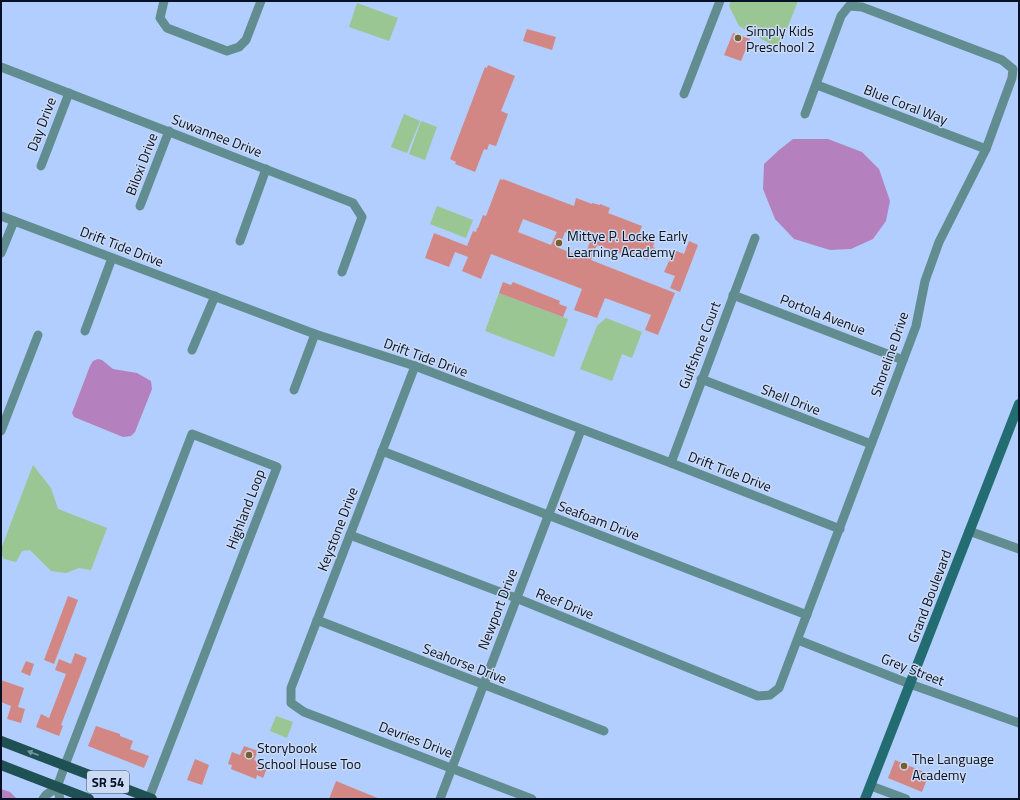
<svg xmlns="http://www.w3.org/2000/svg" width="1020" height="800" viewBox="0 0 1020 800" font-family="'Titillium Web',sans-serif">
<rect width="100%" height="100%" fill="#b2ceff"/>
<g fill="#99c692">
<path d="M731,1H798L779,49L739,26L729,6Z"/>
<path d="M357,3L398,18L389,41L349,27Z"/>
<path d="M404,114L420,121L407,153L391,147Z"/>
<path d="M421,121L437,127L425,160L409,154Z"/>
<path d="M437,206L473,220L466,238L430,224Z"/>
<path d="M499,293L568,319L554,357L485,331Z"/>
<path d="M606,318L642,332L632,358L622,354L612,381L580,369L597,326Z"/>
<path d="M33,465L51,488L58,509L107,528L91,570L79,568L66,573L51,571L30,550L22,551L16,562L4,559L1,554V549Z"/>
<path d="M276,716L293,722L287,738L270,731Z"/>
</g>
<g fill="#b481be">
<path d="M793,139H828L862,152L879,169L890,201L886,221L873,239L851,249L830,250L794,239L775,219L763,189L764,164L779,150Z"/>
<path d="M98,359L102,360L113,369L137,373L151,381L152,389L135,432L131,436L123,437L74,417L72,413L90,366L93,361Z"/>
<path d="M1,789L10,792L17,799H1Z"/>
</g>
<g fill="#d38785" fill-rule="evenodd">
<path d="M527,29L556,37L552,50L523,41Z"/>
<path d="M733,33L750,39L741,61L724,55Z"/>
<path d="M488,65L515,76L501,111L508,114L496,146L489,144L487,150L484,149L475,172L455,164L456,162L450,159L485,67L487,68Z"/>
<path d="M500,179L503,180V179L574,206L576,198L592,204V203L600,205V204L610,208L608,213L642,226L639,234L655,240L653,247L655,248L651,258L649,257L647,260L631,253L630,257L597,245L591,260L675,293L658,335L645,330L651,315L605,298L597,318L574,310L582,289L491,254L481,279L462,271L468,257L455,252L449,267L425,258L434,233L467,246L473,231L476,232L477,228H478L483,215L486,216ZM523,219L557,232L551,245L518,232ZM565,232L590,242L584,258L559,248Z"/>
<path d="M689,241L698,245L680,292L670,288L675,276L664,272L674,250L684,254Z"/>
<path d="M503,282L511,285L513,282L560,301L559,304L567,307L563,317L499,293Z"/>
<path d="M68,596L78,600L54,664L44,660Z"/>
<path d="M75,653L87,658L61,725L63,726L59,736L36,727L41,714L49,718L66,674L55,670L59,659L71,664Z"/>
<path d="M26,661L34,664L30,676L21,672Z"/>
<path d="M1,680L24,688L18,707L25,709L21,723L7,719L11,706L1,702Z"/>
<path d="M96,726L120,734V736L133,741L130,749L149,756L144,768L88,746Z"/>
<path d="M244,746L258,751L254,760L268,766L263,778L257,775L256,779L231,769L232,765L228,764L232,752L240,755Z"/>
<path d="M195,759L209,765L202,785L187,780Z"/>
<path d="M895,760L929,774L922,792L888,778Z"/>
<path d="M336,781L380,799H329Z"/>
</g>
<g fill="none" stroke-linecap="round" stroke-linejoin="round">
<g stroke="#628d90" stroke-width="9">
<path d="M164,1L160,18L167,28L227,51L239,47L246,40L261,1"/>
<path d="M1,67L353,203L362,217L342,272"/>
<path d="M817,85L986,149"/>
<path d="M684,94L720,1"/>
<path d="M41,166L69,93"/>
<path d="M140,206L169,131"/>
<path d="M1,216L315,334L415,366L671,463L840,529"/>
<path d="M240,241L266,169"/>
<path d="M1,253L14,221"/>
<path d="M733,295L903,360"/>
<path d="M85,331L112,258"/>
<path d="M192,350L215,296"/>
<path d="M415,366L291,688V703L304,712L532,799"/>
<path d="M701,379L871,444"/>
<path d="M294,390L315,334"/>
<path d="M1,431L38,335"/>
<path d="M382,451L807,615"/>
<path d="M671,463L755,238"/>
<path d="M969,531L1019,549"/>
<path d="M350,535L516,598L758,696L770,695L779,688L916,326L925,281L939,242L986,149L1012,78L1013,69L1002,60L862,7L849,6L841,16L805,114"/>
<path d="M317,620L604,731"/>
<path d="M798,640L910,684L1019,723"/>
<path d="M871,786L906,799"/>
<path d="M43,799L46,795L57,787"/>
<path d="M60,799L57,787L65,765L192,434L277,467L149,798"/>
<path d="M440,799L581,430"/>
</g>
<path stroke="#236d72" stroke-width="10" d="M865,799L1019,404"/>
<g stroke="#1f5154" stroke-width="10">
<path d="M1,741L152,799"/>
<path d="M1,765L89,799"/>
</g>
</g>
<defs><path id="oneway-solid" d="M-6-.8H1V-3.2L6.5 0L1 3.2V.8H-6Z"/></defs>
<use fill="#7696a4" href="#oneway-solid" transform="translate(33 753) rotate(-159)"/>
<g fill="#775e2f" stroke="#ccdbf4" stroke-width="1.5">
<circle cx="738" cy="38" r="4"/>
<circle cx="559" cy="243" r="4"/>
<circle cx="249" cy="755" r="4"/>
<circle cx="904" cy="766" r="4"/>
</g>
<g text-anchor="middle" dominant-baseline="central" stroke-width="3" stroke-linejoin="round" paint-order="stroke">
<rect fill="#ccdbf4" stroke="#414e64" stroke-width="1" x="87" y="771" width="42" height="22" rx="3"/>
<g font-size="13" font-weight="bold" fill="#061126">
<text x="108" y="782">SR 54</text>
</g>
<g font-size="14" fill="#061126" stroke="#ccdbf4" text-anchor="start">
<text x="746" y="30">Simply Kids<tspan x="746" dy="16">Preschool 2</tspan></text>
<text x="567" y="235">Mittye P. Locke Early<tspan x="567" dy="16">Learning Academy</tspan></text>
<text x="257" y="747">Storybook<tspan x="257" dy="16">School House Too</tspan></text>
<text x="912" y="758">The Language<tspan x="912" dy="16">Academy</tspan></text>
</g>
<g font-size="14" fill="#061126" stroke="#ccdbf4">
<text transform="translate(906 104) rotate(21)">Blue Coral Way</text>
<text transform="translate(41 124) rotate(-69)">Day Drive</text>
<text transform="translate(217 135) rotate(21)">Suwannee Drive</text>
<text transform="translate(141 164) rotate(-69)">Biloxi Drive</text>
<text transform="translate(122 246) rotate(21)">Drift Tide Drive</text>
<text transform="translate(823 314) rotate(21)">Portola Avenue</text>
<text transform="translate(699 345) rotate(-69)">Gulfshore Court</text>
<text transform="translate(889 354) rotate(-71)">Shoreline Drive</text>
<text transform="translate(426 357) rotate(20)">Drift Tide Drive</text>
<text transform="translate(791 399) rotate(21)">Shell Drive</text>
<text transform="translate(730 471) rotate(21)">Drift Tide Drive</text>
<text transform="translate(245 509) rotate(-69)">Highland Loop</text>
<text transform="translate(599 520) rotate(21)">Seafoam Drive</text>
<text transform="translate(337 529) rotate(-69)">Keystone Drive</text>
<text transform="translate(929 596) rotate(-69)">Grand Boulevard</text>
<text transform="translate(565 603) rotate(22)">Reef Drive</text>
<text transform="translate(497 609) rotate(-69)">Newport Drive</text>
<text transform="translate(465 663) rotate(21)">Seahorse Drive</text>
<text transform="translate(913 669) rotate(21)">Grey Street</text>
<text transform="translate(416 739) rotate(21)">Devries Drive</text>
</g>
</g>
<rect width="1020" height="800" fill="none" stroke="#061126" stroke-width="4"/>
</svg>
